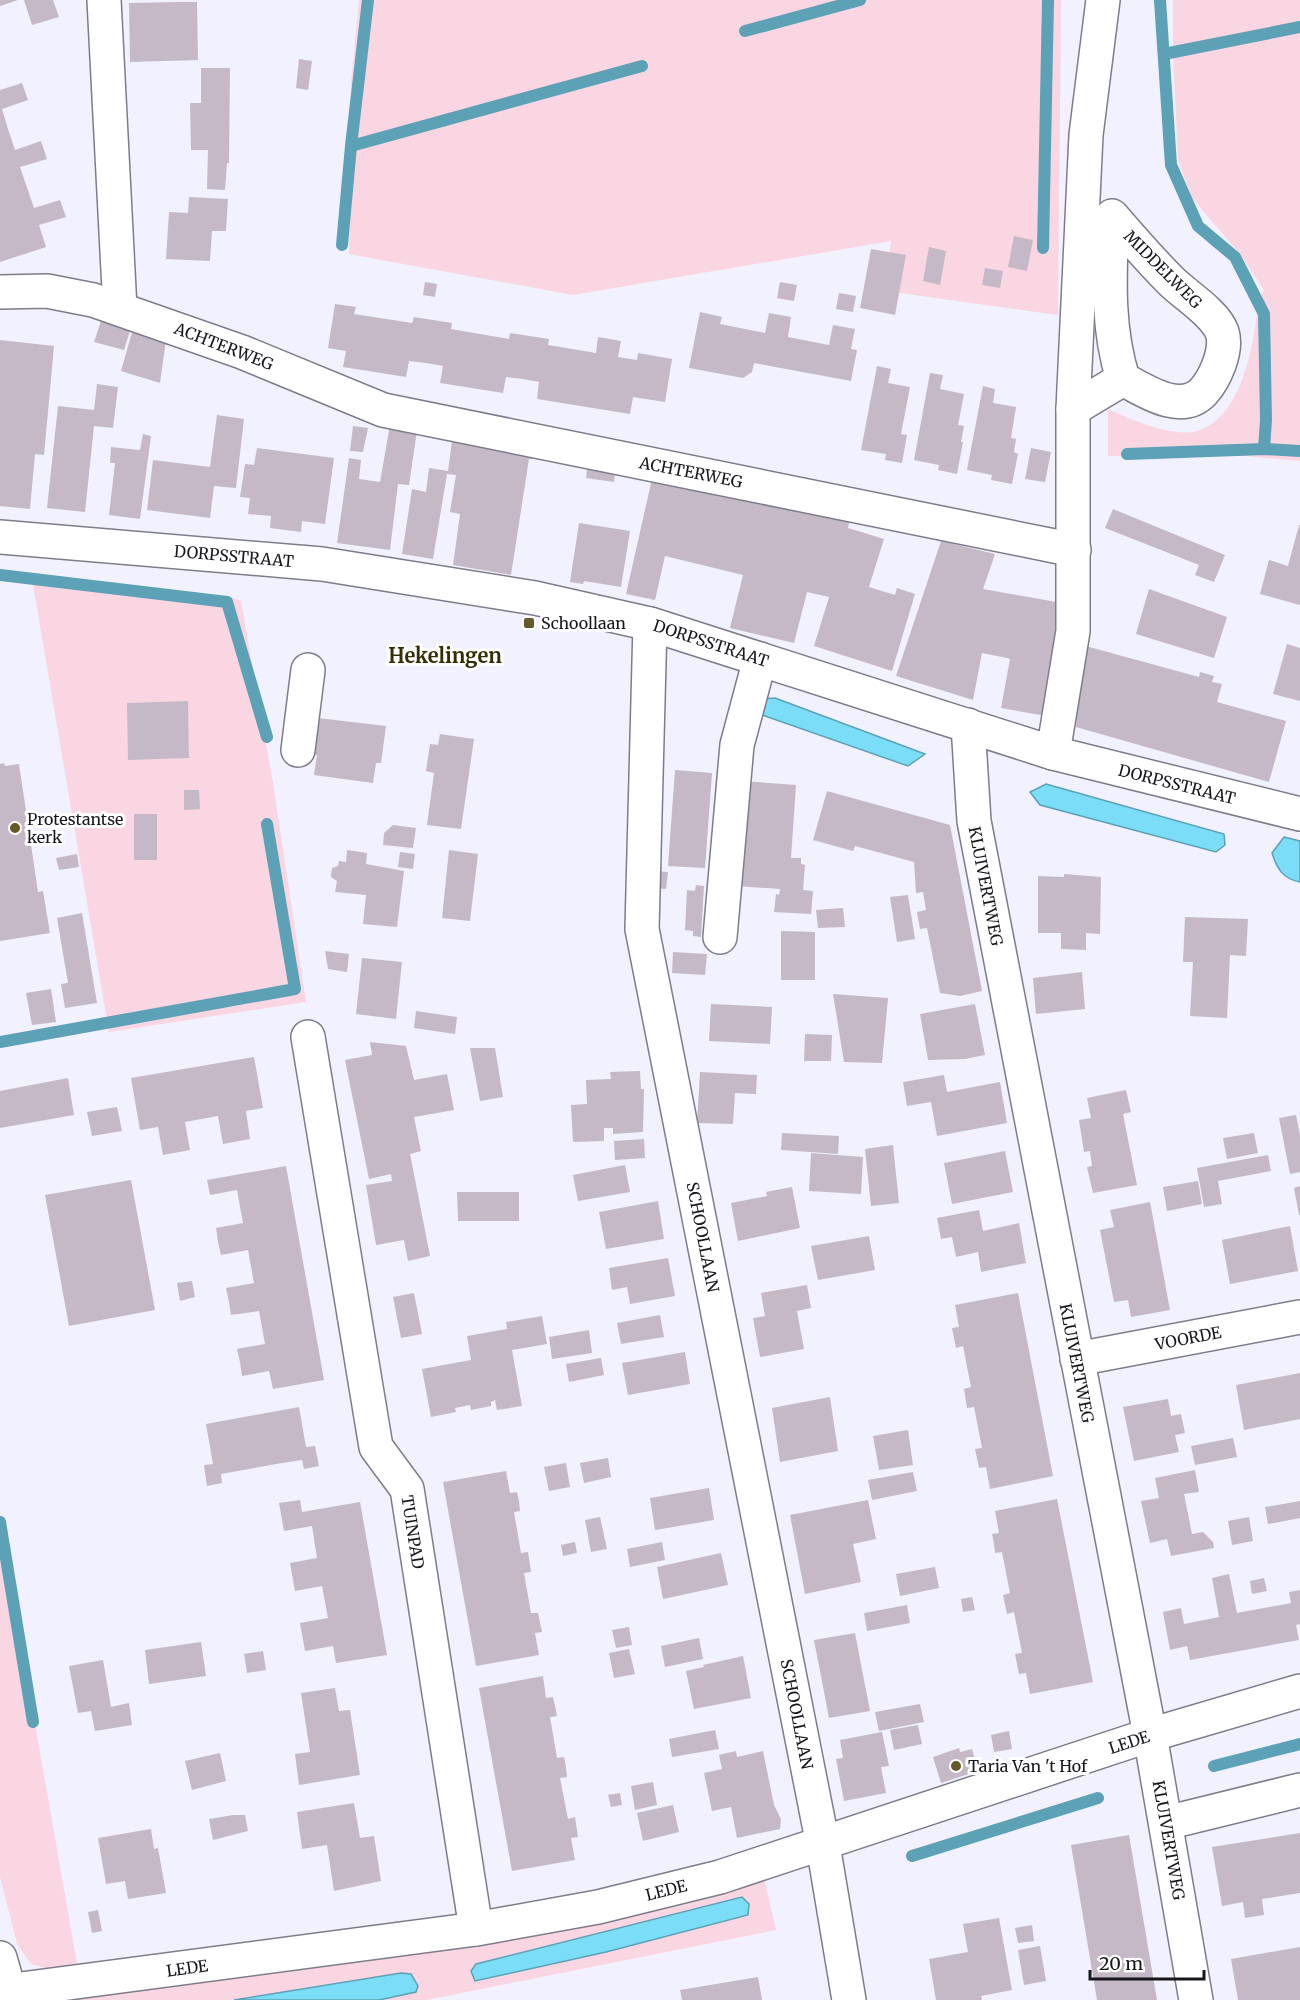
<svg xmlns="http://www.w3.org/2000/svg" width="1300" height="2000" viewBox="0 0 1300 2000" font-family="Merriweather,serif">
<rect width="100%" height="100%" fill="#f1f1ff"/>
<g fill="#fad6e2" fill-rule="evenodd">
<path d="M359,0H1061L1058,315L885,291L891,241L573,295L349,254L351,82Z"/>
<path d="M1173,0H1300V461L1222,454L1108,456V409C1130,419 1173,438 1197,431C1244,417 1254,340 1259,299L1264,290L1240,254L1192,198L1178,160L1173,55Z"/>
<path d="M31,573L230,597L241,601L273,783L306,1002L109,1032Z"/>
<path d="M0,1524L78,1969L52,1970L31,1964L17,1944L0,1877Z"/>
<path d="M764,1878L776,1930L427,2000H379L416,1992L308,1989L233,2000H70ZM742,1897L748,1915L606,1952L476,1980L471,1972L476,1964Z"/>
</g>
<g fill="#7bddf8" stroke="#5da1b6" stroke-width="1.5">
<path d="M775,698L925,754L908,766L762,715L759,699Z"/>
<path d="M1046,784L1224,834L1225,845L1216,852L1040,805L1030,792Z"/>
<path d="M1284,837L1300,841V882C1283,879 1277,869 1272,853Z"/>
<path d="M742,1897L749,1904L748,1915L606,1952L475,1981L471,1971L476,1964Z"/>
<path d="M401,1973L411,1974L418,1986L416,1992L379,2000H234Z"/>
</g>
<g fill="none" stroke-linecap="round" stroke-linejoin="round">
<g stroke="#5da1b6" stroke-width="12">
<path d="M368,0L351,146L642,66"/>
<path d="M1160,0L1171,165L1198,226L1235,257L1264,314L1266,420L1264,449"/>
<path d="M745,31L860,0"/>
<path d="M1164,54L1300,27"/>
<path d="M342,245L351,146"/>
<path d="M1043,248L1048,0"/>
<path d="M1127,454L1264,449L1300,451"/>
<path d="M0,575L227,602L267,737"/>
<path d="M0,1042L295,989L267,824"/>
<path d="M0,1522L33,1722"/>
<path d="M1214,1766L1300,1744"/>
<path d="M912,1856L1098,1798"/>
</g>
</g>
<g fill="#c5b9c7">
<path d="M0,0H18L0,6Z"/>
<path d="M24,0H53L59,17L32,25Z"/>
<path d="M178,2H197L198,60L130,62L129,3Z"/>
<path d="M299,59L312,61L308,90L296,88Z"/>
<path d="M201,68H230L229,163H227L225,190L207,189L208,150H191L190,103H201Z"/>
<path d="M22,83L28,100L2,109L8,129L15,150L41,141L47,159L20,167L34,208L60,200L66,217L39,225L46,247L0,262V90Z"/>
<path d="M189,197L228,199L226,231H212L210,261L166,259L169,212L188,213Z"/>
<path d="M1014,236L1033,240L1027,271L1008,267Z"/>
<path d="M929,247L946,251L940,285L923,281Z"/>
<path d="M871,249L906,255L895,315L860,308Z"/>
<path d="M985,268L1003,271L1000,288L982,285Z"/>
<path d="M425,282L437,284L435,297L423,295Z"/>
<path d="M780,282L797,285L794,301L777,298Z"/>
<path d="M839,293L856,296L853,312L836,309Z"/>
<path d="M335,304L356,307L354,314L412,323L414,317L452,323L451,329L509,339L510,333L549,339L548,345L596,353L598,337L621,341L618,357L637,360L638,353L672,359L665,402L633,397L630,414L537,399L539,382L523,379L506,377L503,393L440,383L443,366L426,363L409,361L406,377L343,367L346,351L328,348Z"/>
<path d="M700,312L722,317L720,324L765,333L769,313L791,317L788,337L829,345L833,325L855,329L851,349L857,350L851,381L754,363L752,372L743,378L689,368Z"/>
<path d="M101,321L130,331L124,350L94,342Z"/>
<path d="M133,329L166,340L160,383L121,371Z"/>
<path d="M0,340L54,346L44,455L35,454L30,509L0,506Z"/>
<path d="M877,366L891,369L888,383L910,387L901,434L907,435L902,463L885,460L886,454L861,450Z"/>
<path d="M930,373L943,375L940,389L964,394L958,425L964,426L961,442H963L957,474L938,470L939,465L914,460Z"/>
<path d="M97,384L118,387L113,428L94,426L85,512L47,508L58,406L94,410Z"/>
<path d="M983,386L995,389L993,403L1016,407L1011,438L1016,439L1014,452L1018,454L1012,484L991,480L992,475L967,470Z"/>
<path d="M217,415L244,419L236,488L214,486L210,518L147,510L153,460L210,467Z"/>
<path d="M390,425L417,431L409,485L398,484L390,550L337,543L349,458L361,460L359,479L380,482Z"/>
<path d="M353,426L368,428L363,452L350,451Z"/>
<path d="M143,434L151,436L140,519L109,515L115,463H110L111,447L140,450Z"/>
<path d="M452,441L533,453L532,459H529L511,575L453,565L460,514L450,512L456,475L447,474L433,559L402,554L412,489L426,492L429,468L448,471Z"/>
<path d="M257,448L334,458L325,524L302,521L301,532L285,530L270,528L271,516L248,514L250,498L240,497L245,464L254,465Z"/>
<path d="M1031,448L1051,452L1045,482L1025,479Z"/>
<path d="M588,461L616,464L614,482L586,478Z"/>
<path d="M654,470L850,518L848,528L884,539L869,587L895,595L897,588L915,594L892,671L814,646L829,597L807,592L794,643L730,628L743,575L665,556L655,600L626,594Z"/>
<path d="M1113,509L1225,555L1214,582L1195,575L1199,565L1105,528Z"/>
<path d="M579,523L630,531L621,587L584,581L583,584L570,582Z"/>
<path d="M1299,525H1300V605L1260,594L1269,560L1288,566Z"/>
<path d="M941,541L995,554L983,589L1062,603L1052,717L1001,708L1010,659L1007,658L982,653L973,700L896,676Z"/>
<path d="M1149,589L1227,617L1214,658L1136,634Z"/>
<path d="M1287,644L1300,648V701L1273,694Z"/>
<path d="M1082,645L1199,677L1200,672L1214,676L1212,682L1222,684L1217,702L1286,721L1269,782L1076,727Z"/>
<path d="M188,701L189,758L128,760L127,703Z"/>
<path d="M318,718L386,726L381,763H376L373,783L314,775L317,755L311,754Z"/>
<path d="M440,734L474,739L461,829L427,825L434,773L426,771L430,744L438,745Z"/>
<path d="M4,763L5,766L19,764L38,892L43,891L50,933L0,941V764Z"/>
<path d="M675,770L712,773L705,868L668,866Z"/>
<path d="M743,781L796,785L791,858H801V864L805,865L803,890L813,891L811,914L774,912L776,894L779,895L780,889L736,886Z"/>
<path d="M184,790H199L200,809L184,810Z"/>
<path d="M827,791L950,825L982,991L960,996L940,993L927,928L920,929L917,912L926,910L923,892L916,893L914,862L855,846L853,851L813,840Z"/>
<rect x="134" y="814" width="23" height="46"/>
<path d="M393,825L416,828L413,848L383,845L384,833Z"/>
<path d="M347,850L367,853L366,864L404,871L397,927L363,924L366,895L335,892L337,881L331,877L332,868L338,866L339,861L346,862Z"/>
<path d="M449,850L478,854L470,921L442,918Z"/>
<path d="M400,852L415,854L413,869L398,867Z"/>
<path d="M77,854L79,867L59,870L56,858Z"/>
<path d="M654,871L668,872L666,889L653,888Z"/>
<path d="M1064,874L1101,877L1100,934L1086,933V950L1061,949V933H1038V876L1064,877Z"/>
<path d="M696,885L704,886L701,937L693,936V931L685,930L687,890L695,891Z"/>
<path d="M908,895L915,939L897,942L890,897Z"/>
<path d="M843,908L845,927L818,928L816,910Z"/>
<path d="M82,913L97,1003L65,1008L61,984L68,983L57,918Z"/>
<path d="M1185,917L1248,919L1246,956L1230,955L1227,1018L1190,1016L1193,962H1183Z"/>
<path d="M781,931L815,932V980H781Z"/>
<path d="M325,951L349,954L347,972L328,969Z"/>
<path d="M673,952L707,954L705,975L672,973Z"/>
<path d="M362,958L402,962L396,1019L356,1014Z"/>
<path d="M1082,972L1085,1009L1036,1014L1033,978Z"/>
<path d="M51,989L56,1022L32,1025L26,993Z"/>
<path d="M833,994L888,998L882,1063L844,1062Z"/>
<path d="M711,1004L772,1007L770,1044L709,1041Z"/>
<path d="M975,1004L985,1055L965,1059L928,1060L920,1014Z"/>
<path d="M416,1011L457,1017L455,1034L414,1028Z"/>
<path d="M805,1034L832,1035L831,1061H804Z"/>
<path d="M370,1042L406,1046L414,1080L447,1074L454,1110L414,1117L421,1151L410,1154L430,1256L408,1261L404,1240L376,1245L366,1185L392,1181L391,1174L369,1179L345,1060L372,1055Z"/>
<path d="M470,1048H495L503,1097L480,1101Z"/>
<path d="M254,1057L263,1108L246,1111L250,1139L223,1144L218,1116L185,1122L190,1150L163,1155L158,1127L140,1130L131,1078Z"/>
<path d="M640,1071L641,1089H644L643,1132L613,1134V1128H604V1141L573,1142L571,1105L587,1104L586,1080L611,1079L610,1072Z"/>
<path d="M700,1072L757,1075L756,1094L735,1093L733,1124L697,1123Z"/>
<path d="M944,1075L947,1092L1000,1082L1007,1123L937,1136L931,1102L907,1106L903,1082Z"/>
<path d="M68,1078L74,1115L0,1128V1091Z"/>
<path d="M1126,1090L1131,1112L1123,1114L1137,1185L1093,1193L1087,1167L1092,1166L1090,1151L1084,1152L1079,1120L1091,1118L1087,1098Z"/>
<path d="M117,1107L122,1131L92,1136L87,1112Z"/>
<path d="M1296,1115L1300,1135V1172L1290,1174L1279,1118Z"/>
<path d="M782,1133L839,1136L838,1154L781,1150Z"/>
<path d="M1254,1133L1258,1153L1227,1159L1223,1138Z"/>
<path d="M644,1139L645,1158L615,1160L614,1141Z"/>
<path d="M893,1145L899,1203L871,1206L865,1149Z"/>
<path d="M1005,1151L1013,1192L952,1204L944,1163Z"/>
<path d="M811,1153L863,1157L861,1194L809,1191Z"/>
<path d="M1268,1155L1271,1171L1218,1181L1222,1204L1204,1207L1197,1168Z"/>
<path d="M625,1165L630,1192L578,1201L573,1175Z"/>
<path d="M286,1166L324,1380L273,1389L269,1371L242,1376L240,1362L237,1349L265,1344L259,1311L231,1315L229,1302L226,1288L254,1283L248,1250L221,1255L218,1242L216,1228L243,1223L237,1190L210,1195L207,1180Z"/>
<path d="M131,1180L155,1310L69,1326L45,1195Z"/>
<path d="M1198,1181L1202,1204L1167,1211L1163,1187Z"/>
<path d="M1300,1186V1215H1299L1294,1188Z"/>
<path d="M792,1187L800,1228L738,1241L731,1203L767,1196L766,1192Z"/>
<path d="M457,1192H519V1221H458Z"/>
<path d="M658,1201L664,1239L606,1249L599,1212Z"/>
<path d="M1150,1202L1170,1310L1131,1317L1128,1300L1114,1302L1100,1230L1114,1227L1110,1210Z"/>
<path d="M979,1210L983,1231L1019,1223L1026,1263L981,1272L978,1252L956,1257L952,1237L941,1239L937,1218Z"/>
<path d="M1290,1226L1298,1271L1230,1284L1222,1240Z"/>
<path d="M869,1236L875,1270L818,1280L811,1246Z"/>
<path d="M668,1258L675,1296L630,1304L627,1287L612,1290L609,1268Z"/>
<path d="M192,1281L195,1297L180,1301L177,1283Z"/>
<path d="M807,1285L811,1308L797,1311L804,1349L760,1357L753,1318L765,1316L761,1293Z"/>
<path d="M414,1293L422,1334L401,1338L393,1297Z"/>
<path d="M1018,1293L1053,1476L990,1489L986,1467L979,1468L975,1449L982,1448L974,1407L967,1408L964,1389L971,1387L963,1346L956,1348L952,1328L959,1327L955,1305Z"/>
<path d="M660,1315L664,1337L621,1344L617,1323Z"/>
<path d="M542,1316L547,1344L512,1350L522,1406L497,1410L495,1400L491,1402V1406L471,1410L470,1405L455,1408L456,1412L431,1417L422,1369L471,1360L467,1336L507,1329L506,1322Z"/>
<path d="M589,1330L592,1353L552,1359L549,1337Z"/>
<path d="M685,1352L690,1384L628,1395L622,1363Z"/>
<path d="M601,1358L604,1375L569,1382L566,1364Z"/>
<path d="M1300,1373V1419L1244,1430L1236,1385Z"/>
<path d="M830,1397L838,1451L780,1462L772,1408Z"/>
<path d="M1168,1399L1171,1416L1181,1414L1185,1433L1175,1435L1179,1452L1134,1461L1123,1407Z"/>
<path d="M299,1407L306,1447L315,1446L319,1466L304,1469L302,1460L276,1464L221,1474L222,1483L207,1486L204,1465L213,1464L206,1424Z"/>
<path d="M908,1430L913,1465L879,1470L873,1436Z"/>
<path d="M1233,1438L1237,1457L1195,1465L1191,1446Z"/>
<path d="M608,1458L611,1477L584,1483L580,1463Z"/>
<path d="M566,1463L570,1487L549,1491L544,1467Z"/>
<path d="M1195,1470L1199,1492L1184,1494L1192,1534L1203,1532L1213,1542L1214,1548L1171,1556L1167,1539L1150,1543L1141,1501L1159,1498L1155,1478Z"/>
<path d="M506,1471L510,1493L517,1492L519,1501L520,1511L514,1512L521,1553L528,1552L531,1572L524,1573L531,1613H538L542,1632L535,1633L539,1655L476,1666L443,1482Z"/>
<path d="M913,1472L917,1491L872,1500L868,1480Z"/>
<path d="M709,1488L714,1520L655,1530L650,1498Z"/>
<path d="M1057,1499L1093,1682L1030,1694L1026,1673L1019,1674L1015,1654L1022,1653L1014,1612L1007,1614L1003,1595L1010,1593L1002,1552L995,1553L994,1544L992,1534L999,1533L995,1511Z"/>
<path d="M300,1500L302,1512L360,1502L387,1655L336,1663L333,1646L305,1651L300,1623L328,1618L322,1586L295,1591L290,1563L317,1558L312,1526L284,1531L279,1503Z"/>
<path d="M868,1500L876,1539L853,1544L861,1582L805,1594L790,1515Z"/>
<path d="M1300,1501V1518L1268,1524L1265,1507Z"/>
<path d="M600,1517L607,1549L591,1552L585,1520Z"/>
<path d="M1249,1517L1253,1541L1232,1545L1228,1521Z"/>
<path d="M575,1542L577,1553L563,1556L561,1545Z"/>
<path d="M662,1542L665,1560L630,1567L627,1549Z"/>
<path d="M721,1553L728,1585L663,1599L657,1567Z"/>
<path d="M935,1567L939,1588L900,1596L896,1574Z"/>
<path d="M1229,1574L1237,1613L1291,1603L1289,1592L1300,1590V1624L1296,1625L1299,1640L1190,1660L1187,1646L1170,1650L1163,1612L1181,1608L1184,1624L1219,1617L1212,1578Z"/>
<path d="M1264,1578L1267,1591L1252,1594L1250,1581Z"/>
<path d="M972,1597L975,1610L963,1612L961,1599Z"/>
<path d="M907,1605L910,1623L867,1631L864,1613Z"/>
<path d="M629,1627L632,1645L616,1648L612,1630Z"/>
<path d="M855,1633L870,1711L829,1718L814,1640Z"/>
<path d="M699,1638L703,1659L665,1667L661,1646Z"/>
<path d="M201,1642L206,1676L149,1684L145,1650Z"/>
<path d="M629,1649L635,1674L614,1678L609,1653Z"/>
<path d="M263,1651L266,1670L247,1673L244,1654Z"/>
<path d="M743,1656L751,1698L694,1709L686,1671L704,1667L703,1665Z"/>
<path d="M103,1660L111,1707L129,1703L132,1725L95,1731L91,1711L78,1713L69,1666Z"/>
<path d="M543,1676L546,1698L553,1697L557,1716L550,1717L557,1758L564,1757L566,1767L567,1777L560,1778L568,1819L575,1817L578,1837L571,1838L575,1860L512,1871L479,1688Z"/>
<path d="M335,1688L339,1711L350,1710L360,1775L299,1785L295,1754L310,1752L301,1693Z"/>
<path d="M920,1704L924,1722L879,1731L875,1712Z"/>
<path d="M918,1725L922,1744L894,1750L890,1730Z"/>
<path d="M715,1730L719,1749L672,1757L669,1739Z"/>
<path d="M1009,1731L1012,1749L994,1752L991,1735Z"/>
<path d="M882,1732L889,1766L881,1767L886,1793L844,1801L836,1759L843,1758L840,1740Z"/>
<path d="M959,1748L960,1752L972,1749L978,1771L941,1783L933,1757Z"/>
<path d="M736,1751L737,1757L763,1751L774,1805L781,1819L780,1829L737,1838L731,1807L712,1811L704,1773L722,1769L719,1755Z"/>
<path d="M220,1753L226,1781L192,1790L185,1761Z"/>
<path d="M653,1782L657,1805L635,1810L631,1786Z"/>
<path d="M620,1793L622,1805L611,1807L608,1795Z"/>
<path d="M354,1803L360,1838L374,1836L381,1881L334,1891L327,1845L302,1849L297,1812Z"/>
<path d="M673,1805L679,1832L643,1841L637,1813Z"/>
<path d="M233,1815H245L248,1831L213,1840L209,1819Z"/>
<path d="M151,1829L154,1849L158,1848L166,1893L128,1899L125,1881L106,1884L98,1838Z"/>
<path d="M1300,1833V1893L1262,1899L1264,1915L1245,1918L1243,1902L1222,1906L1212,1847Z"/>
<path d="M1129,1835L1157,2000H1097L1071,1845Z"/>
<path d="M98,1910L102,1931L92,1933L88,1912Z"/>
<path d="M999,1918L1012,1990L981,1996L982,2000H936L929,1959L968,1952L963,1924Z"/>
<path d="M1032,1925L1034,1941L1018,1943L1015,1928Z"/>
<path d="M1040,1946L1046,1981L1024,1985L1018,1950Z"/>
<path d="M1300,1947V2000H1238L1231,1959Z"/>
<path d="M758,1977L762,2000H682L680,1990Z"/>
</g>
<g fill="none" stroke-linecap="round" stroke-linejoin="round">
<g stroke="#7d7c8c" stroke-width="36">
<g id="minor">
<path d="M104,0L120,309"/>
<path d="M0,292L47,291L93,300L242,352L383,410L1074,550"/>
<path d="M1073,409L1123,379C1145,391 1181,415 1203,392C1215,379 1228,350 1222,332C1215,313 1185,295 1171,281C1150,260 1131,238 1112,216C1110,272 1106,325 1123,379"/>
<path d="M0,537L322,564L535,598L650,624L1053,753L1300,814"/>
<path d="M650,624L642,929L823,1845L849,2000"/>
<path d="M968,725L974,821L1150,1735L1196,2000"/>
<path d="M298,750L308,670"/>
<path d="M1053,753L1073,631V409L1086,135L1103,0"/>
<path d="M720,937L737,745L760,659"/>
<path d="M308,1037L376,1447L407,1489L476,1929"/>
<path d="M1077,1359L1300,1317"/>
<path d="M1166,1823L1300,1790"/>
<path d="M0,1958L12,2000"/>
<path d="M0,1992L476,1929L598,1907L720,1877L1150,1735L1300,1691"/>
</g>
</g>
<use href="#minor" stroke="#fff" stroke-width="33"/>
</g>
<g fill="#645a27" stroke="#fff" stroke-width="2">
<rect x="523" y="617" width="12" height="12" rx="3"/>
<circle cx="15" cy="828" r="6"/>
<circle cx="956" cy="1766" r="6"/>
</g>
<g text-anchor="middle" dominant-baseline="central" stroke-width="6" stroke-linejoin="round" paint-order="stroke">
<g font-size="16" fill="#16161c" stroke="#fff">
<text transform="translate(1163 269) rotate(45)">MIDDELWEG</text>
<text transform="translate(224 346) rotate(21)">ACHTERWEG</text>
<text transform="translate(691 472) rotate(11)">ACHTERWEG</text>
<text transform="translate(234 556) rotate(5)">DORPSSTRAAT</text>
<text transform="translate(711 643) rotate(18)">DORPSSTRAAT</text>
<text transform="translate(1177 784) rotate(14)">DORPSSTRAAT</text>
<text transform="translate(986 886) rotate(79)">KLUIVERTWEG</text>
<text transform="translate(703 1237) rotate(79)">SCHOOLLAAN</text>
<text transform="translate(1188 1338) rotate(-11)">VOORDE</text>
<text transform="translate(1077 1363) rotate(79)">KLUIVERTWEG</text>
<text transform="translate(413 1532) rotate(81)">TUINPAD</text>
<text transform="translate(797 1714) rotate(79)">SCHOOLLAAN</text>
<text transform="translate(1129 1742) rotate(-18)">LEDE</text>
<text transform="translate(1169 1840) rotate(80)">KLUIVERTWEG</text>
<text transform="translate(666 1890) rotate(-14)">LEDE</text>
<text transform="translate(187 1968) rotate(-8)">LEDE</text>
</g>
<g font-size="16" fill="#16161c" stroke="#fff" text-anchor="start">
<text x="541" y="623">Schoollaan</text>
<text x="27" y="819">Protestantse<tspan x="27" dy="18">kerk</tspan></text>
<text x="968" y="1766">Taria Van 't Hof</text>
</g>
<g font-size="20" font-weight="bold" fill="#352e02" stroke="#fff">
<text x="445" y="655">Hekelingen</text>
</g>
</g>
<path d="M1090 1970v9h114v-9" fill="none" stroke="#16161c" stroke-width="3"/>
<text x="1099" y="1970" font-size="18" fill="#16161c" stroke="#ffffff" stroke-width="4.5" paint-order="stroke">20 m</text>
</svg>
